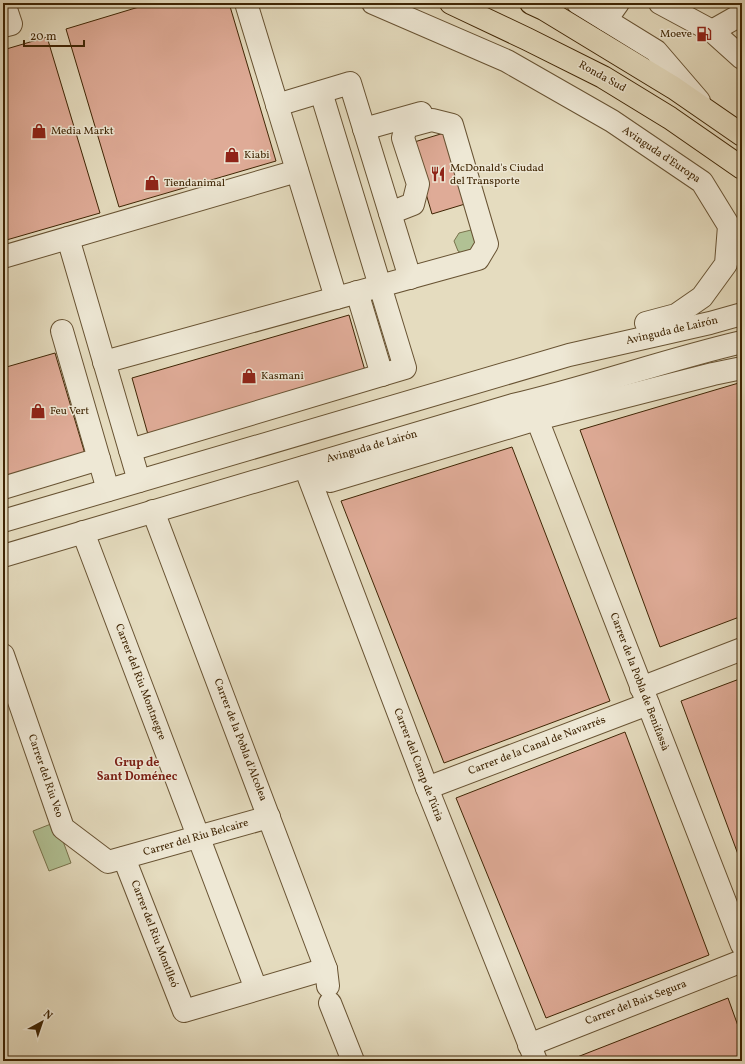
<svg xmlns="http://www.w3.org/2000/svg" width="745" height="1064" viewBox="0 0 745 1064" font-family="Vollkorn,serif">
<rect width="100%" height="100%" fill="#e5dcbf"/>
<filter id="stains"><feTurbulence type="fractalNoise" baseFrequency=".005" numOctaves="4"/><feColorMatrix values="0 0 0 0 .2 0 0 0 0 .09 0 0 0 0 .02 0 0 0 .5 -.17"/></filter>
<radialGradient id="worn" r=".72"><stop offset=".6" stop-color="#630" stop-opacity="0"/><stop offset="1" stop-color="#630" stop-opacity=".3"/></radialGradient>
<g fill="#b1c194" stroke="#78734c">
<path d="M475,229L480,244L465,255L458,251L454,241L459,233Z"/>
<path d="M56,822L71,863L49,871L33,831Z"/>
</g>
<g fill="#dfab97" stroke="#3f2504">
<path d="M152,3H229L276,161L119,207L66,29Z"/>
<path d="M47,37L100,213L3,241V50Z"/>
<path d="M444,133L465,204L432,214L411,143Z"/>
<path d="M349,315L366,374L149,438L132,378Z"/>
<path d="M55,353L85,454L3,478V368Z"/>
<path d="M742,382V616L660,647L580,430Z"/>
<path d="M512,447L610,701L444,763L341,501Z"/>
<path d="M742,678V865L681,701Z"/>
<path d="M625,732L709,955L546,1018L456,798Z"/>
<path d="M728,998L742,1037V1061H567Z"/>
</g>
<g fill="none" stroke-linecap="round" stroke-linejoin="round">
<g stroke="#685333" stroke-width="24">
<g id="minor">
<path d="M246,3L336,298"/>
<path d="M373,3L507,61L612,121L702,182L729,226L726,264L702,297L676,315L646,323"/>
<path d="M578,3L656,51L699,101"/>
<path d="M660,3L712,31L742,58"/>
<path d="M606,20L618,3"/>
<path d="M3,26L11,24L4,3"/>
<path d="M712,31L742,14"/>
<path d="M277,105L350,83L410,278"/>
<path d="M364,129L421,113"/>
<path d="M68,238L139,481"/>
<path d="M3,257L297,171"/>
<path d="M357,292L382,375"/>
<path d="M62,331L108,490"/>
<path d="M104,362L478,259L487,244L452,125L432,120L406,127L403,138L418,184L413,204L390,213"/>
<path d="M537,419L742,945"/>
<path d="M130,450L405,368L321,92"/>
<path d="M305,467L427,788L536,1061"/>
<path d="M305,467L330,481L537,419L713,374L742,368"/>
<path d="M3,488L99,459"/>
<path d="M153,511L326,969L328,986"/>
<path d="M3,521L569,355L710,323L742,314"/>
<path d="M83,532L256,989"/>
<path d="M3,556L513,405C590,387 665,360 742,342"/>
<path d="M3,655L63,828L108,862L269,817"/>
<path d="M641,688L742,649"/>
<path d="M427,788L648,704"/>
<path d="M124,858L184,1011L326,969"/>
<path d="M330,1003L353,1061"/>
<path d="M529,1045L742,961"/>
</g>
</g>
<g stroke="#3f2504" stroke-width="24">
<g id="major">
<path d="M451,3L527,39L603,77L670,118L742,168"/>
<path d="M531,3L544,9L674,88L742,135"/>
</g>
</g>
<use href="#minor" stroke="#eee8d5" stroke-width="22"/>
<use href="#major" stroke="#e5dcbf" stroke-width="22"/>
</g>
<defs>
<g id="fuel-bare" transform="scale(1.2)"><path d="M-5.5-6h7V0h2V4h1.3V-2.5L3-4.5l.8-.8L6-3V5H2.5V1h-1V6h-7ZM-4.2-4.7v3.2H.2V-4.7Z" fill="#8f2418" stroke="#eee8d5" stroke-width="2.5" paint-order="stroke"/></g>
<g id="shop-bare" transform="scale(1.2)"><path d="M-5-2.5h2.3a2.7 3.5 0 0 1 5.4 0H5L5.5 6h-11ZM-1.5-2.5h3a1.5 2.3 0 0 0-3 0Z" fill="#8f2418" stroke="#eee8d5" stroke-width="2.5" paint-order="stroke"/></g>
<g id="restaurant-bare" transform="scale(1.2)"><path d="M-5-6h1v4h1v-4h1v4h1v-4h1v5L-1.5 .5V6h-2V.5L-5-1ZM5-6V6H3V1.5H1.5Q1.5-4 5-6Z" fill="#8f2418" stroke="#eee8d5" stroke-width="2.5" paint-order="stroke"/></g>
</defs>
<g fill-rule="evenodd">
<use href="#fuel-bare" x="704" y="34"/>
<use href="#shop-bare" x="39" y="131"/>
<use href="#shop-bare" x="232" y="155"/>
<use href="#restaurant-bare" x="438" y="174"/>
<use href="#shop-bare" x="152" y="183"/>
<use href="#shop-bare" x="249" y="376"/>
<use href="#shop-bare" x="38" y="411"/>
</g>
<g text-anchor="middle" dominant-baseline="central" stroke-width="3" stroke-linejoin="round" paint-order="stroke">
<g font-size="11" fill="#3f2504" stroke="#eee8d5" text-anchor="start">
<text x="692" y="34" text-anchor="end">Moeve</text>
<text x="51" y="131">Media Markt</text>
<text x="244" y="155">Kiabi</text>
<text x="450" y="168">McDonald's Ciudad<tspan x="450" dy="13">del Transporte</tspan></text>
<text x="164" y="183">Tiendanimal</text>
<text x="261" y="376">Kasmani</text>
<text x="50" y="411">Feu Vert</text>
</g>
<g font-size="11" fill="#3f2504" stroke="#eee8d5">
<text transform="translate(602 77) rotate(29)">Ronda Sud</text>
<text transform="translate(661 155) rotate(34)">Avinguda d'Europa</text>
<text transform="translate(672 331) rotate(-13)">Avinguda de Lairón</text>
<text transform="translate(372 447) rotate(-16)">Avinguda de Lairón</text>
<text transform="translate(140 682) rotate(69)">Carrer del Riu Montnegre</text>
<text transform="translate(639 682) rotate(69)">Carrer de la Pobla de Benifassà</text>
<text transform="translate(240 740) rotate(69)">Carrer de la Pobla d'Alcolea</text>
<text transform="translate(537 746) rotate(-21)">Carrer de la Canal de Navarrés</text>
<text transform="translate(418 765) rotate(69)">Carrer del Camp de Túria</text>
<text transform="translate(45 776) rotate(71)">Carrer del Riu Veo</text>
<text transform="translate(196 838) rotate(-16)">Carrer del Riu Belcaire</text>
<text transform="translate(154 934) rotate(69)">Carrer del Riu Montlleó</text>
<text transform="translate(636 1003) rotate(-21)">Carrer del Baix Segura</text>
</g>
<g font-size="12" font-weight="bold" fill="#7a1f14" stroke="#eee8d5">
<text x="137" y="763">Grup de<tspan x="137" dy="14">Sant Doménec</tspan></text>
</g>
</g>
<rect width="745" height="1064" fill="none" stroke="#e5dcbf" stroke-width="16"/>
<rect x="4" y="4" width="737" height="1056" fill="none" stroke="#3f2504" stroke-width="2"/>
<rect x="8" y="8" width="729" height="1048" fill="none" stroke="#3f2504"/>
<g transform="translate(42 1022) rotate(40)" stroke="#eee8d5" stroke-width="3" paint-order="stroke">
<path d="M0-3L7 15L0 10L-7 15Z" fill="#3f2504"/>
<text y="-6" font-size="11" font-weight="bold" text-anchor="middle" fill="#3f2504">N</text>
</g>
<path d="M24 40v6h60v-6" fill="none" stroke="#3f2504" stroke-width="2"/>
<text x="30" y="40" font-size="12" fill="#3f2504" stroke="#eee8d5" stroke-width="3" paint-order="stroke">20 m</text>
<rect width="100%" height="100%" filter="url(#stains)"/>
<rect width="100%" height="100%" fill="url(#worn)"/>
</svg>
